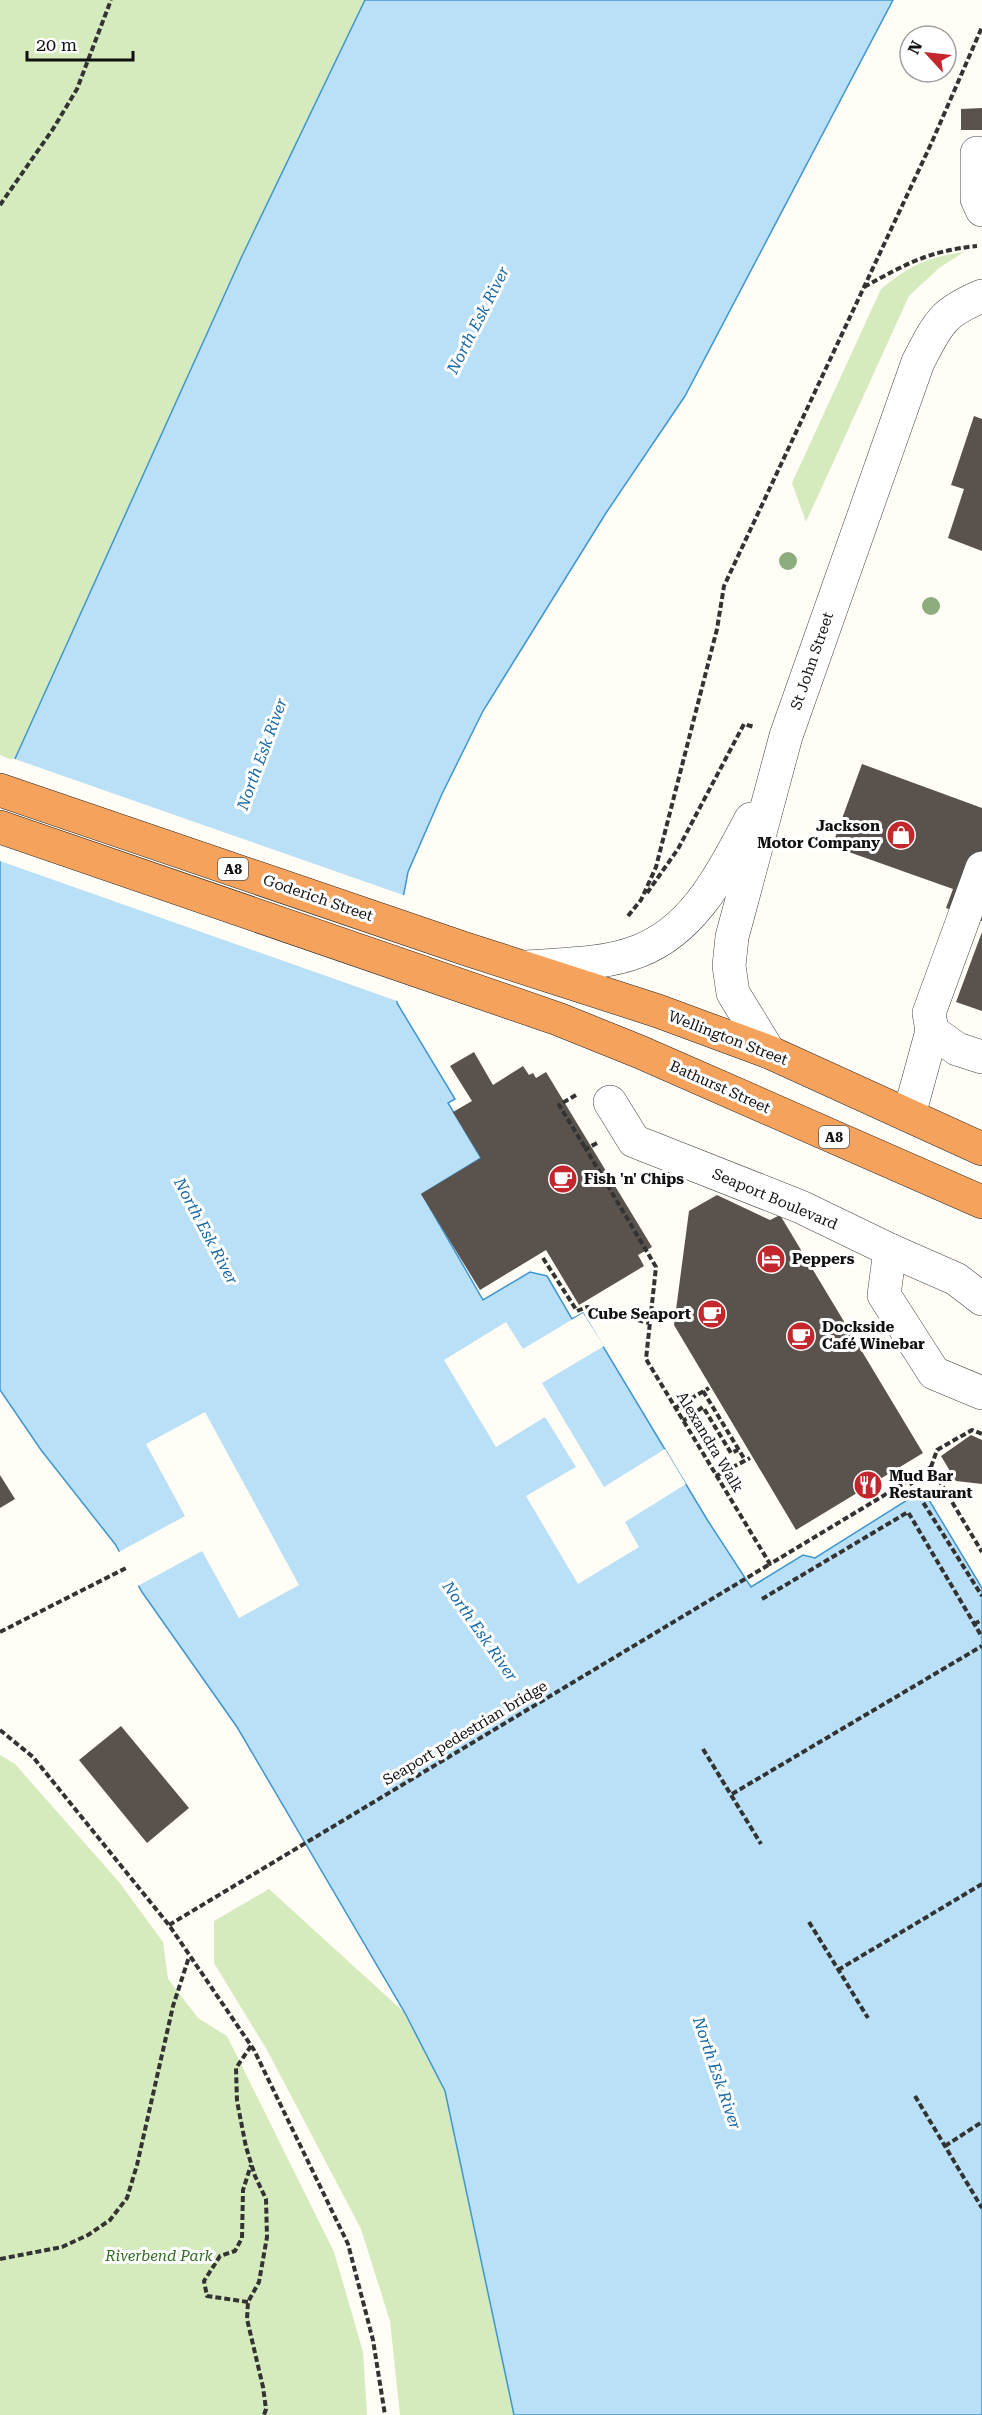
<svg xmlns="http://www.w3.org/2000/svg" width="982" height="2415" viewBox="0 0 982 2415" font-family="'Roboto Serif',serif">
<rect width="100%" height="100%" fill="#fffdf5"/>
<g fill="#d5ebbd">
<path d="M0,0H365L242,256L14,761L0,755Z"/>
<path d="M964,252L939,268L909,296L806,522L792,483L881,289C911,265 925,258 964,252Z"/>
<path d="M0,1755L15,1764L119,1882L163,1942L168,1979L198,2018L227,2036L334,2252L363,2352L367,2415H0Z"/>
<path d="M269,1889L405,2013L445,2091L514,2415H400L390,2321L361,2229L267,2050L214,1963V1921Z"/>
</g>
<path fill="#b9e0f7" stroke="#3f96cf" stroke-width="1.5" d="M365,0H893L685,396L606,513L483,711L442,794L408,872L393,950L397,1003L455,1099L448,1103L481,1158L422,1194L483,1300L530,1272L547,1276L572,1319L583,1313L708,1521L751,1587L803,1555L815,1558L923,1490L982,1588V2415H514L445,2091L405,2013L237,1727L142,1592L115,1544L41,1450L0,1390V788L14,761L242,256Z"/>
<g fill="#fffdf5">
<path d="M12,758L406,896L396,950L400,1002L0,861V781Z"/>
<path d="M583,1313L604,1346L542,1383L604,1487L665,1449L686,1484L625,1522L639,1547L578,1584L526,1496L576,1467L545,1417L496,1447L444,1360L506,1322L523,1349Z"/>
<path d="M205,1412L299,1585L239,1618L202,1551L136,1587L117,1553L185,1516L146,1444Z"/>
</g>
<g fill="#5a524d">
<path d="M982,108V130H961V109Z"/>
<path d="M974,416L982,419V551L948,538L964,489L951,485Z"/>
<path d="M862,764L982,808V921L946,908L953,889L832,846Z"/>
<path d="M982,932V1011L956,1002Z"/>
<path d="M474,1052L493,1085L523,1066L529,1075L533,1073L536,1078L546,1072L652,1247L638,1255L644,1266L579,1305L546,1250L480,1290L421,1194L481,1158L453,1112L472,1101L450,1066Z"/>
<path d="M717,1195L770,1220L780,1215L923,1453L796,1530L674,1325L689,1211Z"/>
<path d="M971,1435L982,1440V1484L956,1481L941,1456Z"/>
<path d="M0,1475L15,1499L0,1508Z"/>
<path d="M121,1726L189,1808L147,1843L79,1760Z"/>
</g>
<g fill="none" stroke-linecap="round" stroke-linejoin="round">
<g stroke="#444" stroke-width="34">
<g id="minor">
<path d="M977,153V199L982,210"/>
<path d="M982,868L929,1013L932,1031L957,1049L982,1057"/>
<path d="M526,967C562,964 604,965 639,951C697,928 723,870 751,819"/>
<path d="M769,1052L733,993L729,966L732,937L786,736L918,362C938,324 941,313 982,296"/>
<path d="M610,1102L634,1141L801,1207L890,1250L956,1279L982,1299"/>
<path d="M909,1115L932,1031"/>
<path d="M890,1250L884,1295L934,1373L982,1393"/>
</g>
</g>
<g stroke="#222" stroke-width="34">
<g id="highway">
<path d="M0,790L466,949L658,1011L769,1052L982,1149"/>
<path d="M0,827L558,1019L640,1052L982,1202"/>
</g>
</g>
<g stroke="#333" stroke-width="4" stroke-dasharray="6 3" stroke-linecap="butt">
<path d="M0,205L53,129L77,89L111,0"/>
<path d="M864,287C906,264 928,251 977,246"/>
<path d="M647,893L678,849L744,724L754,727"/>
<path d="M628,916L641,900L656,867L717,629L724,586L931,144L982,27"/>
<path d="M576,1095L559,1105L586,1149"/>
<path d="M597,1143L586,1149L656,1267L646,1359L770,1564L931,1467L982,1552"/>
<path d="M543,1258L577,1311L587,1307L649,1323"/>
<path d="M703,1391L745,1460"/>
<path d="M675,1408L709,1388"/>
<path d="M683,1421L703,1407L731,1453L738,1450"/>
<path d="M931,1467L937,1450L972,1430L982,1434"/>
<path d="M716,1476L750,1458"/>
<path d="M909,1480L982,1596"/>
<path d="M762,1599L908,1512L982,1637"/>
<path d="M974,1624L982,1620"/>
<path d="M0,1632L128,1567"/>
<path d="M0,1730L33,1757L169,1925L254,2050L348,2244L373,2340L385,2415"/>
<path d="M703,1749L761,1844"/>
<path d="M732,1794L982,1646"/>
<path d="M809,1922L868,2018"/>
<path d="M169,1925L770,1564"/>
<path d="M838,1970L982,1884"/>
<path d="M251,2046L236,2068L237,2101L246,2147L255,2176L266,2199L267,2237L259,2282L248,2302L247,2319L263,2387L266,2409L264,2415"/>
<path d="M915,2096L982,2208"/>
<path d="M945,2146L982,2122"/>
<path d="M0,2259L62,2247L88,2235L110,2220L127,2198L137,2165L173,2006L189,1957"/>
<path d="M248,2302L207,2296L204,2281L220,2256L235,2251L242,2238L243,2190L251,2165"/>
</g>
<use href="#minor" stroke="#fff" stroke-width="33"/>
<use href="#highway" stroke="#f5a25d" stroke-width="33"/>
</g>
<g fill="#8dad7f">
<circle cx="788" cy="561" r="9"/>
<circle cx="931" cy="606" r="9"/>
</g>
<defs>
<g id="shop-disc" transform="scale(1.5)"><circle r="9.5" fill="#c4262e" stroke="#fff"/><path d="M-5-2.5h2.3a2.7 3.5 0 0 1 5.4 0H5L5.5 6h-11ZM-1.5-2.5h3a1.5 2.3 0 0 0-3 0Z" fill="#fff"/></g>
<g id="cafe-disc" transform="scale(1.5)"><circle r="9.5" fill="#c4262e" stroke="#fff"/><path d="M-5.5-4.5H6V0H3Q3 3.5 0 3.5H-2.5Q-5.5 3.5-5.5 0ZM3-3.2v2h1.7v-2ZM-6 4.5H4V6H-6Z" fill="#fff"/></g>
<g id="hotel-disc" transform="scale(1.5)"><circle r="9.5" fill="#c4262e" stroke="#fff"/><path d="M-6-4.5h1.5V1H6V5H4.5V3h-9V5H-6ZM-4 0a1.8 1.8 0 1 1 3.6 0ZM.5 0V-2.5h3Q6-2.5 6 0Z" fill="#fff"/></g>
<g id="restaurant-disc" transform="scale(1.5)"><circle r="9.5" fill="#c4262e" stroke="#fff"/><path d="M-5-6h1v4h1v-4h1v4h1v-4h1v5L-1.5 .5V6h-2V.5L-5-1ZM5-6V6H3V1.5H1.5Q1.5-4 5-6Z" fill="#fff"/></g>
</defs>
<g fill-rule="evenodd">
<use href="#shop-disc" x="901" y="835"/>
<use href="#cafe-disc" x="563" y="1179"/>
<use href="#hotel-disc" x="771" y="1259"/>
<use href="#cafe-disc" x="712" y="1314"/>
<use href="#cafe-disc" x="801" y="1336"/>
<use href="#restaurant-disc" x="868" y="1485"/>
</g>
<g text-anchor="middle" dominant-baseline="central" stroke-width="6" stroke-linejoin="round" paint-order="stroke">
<g fill="#fff" stroke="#585858" stroke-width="1.5">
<rect x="218" y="858" width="30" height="22" rx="4.5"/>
<rect x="819" y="1126" width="30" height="22" rx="4.5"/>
</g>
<g font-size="14" font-weight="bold" fill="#111">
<text x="233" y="869">A8</text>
<text x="834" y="1137">A8</text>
</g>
<g font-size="15" fill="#111" stroke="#fff">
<text transform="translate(812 661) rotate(-71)">St John Street</text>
<text transform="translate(318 898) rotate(19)">Goderich Street</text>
<text transform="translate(728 1038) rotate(21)">Wellington Street</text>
<text transform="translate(720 1087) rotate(24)">Bathurst Street</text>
<text transform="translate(775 1199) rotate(23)">Seaport Boulevard</text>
<text transform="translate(710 1442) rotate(59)">Alexandra Walk</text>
<text transform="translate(465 1733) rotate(-31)">Seaport pedestrian bridge</text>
</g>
<g font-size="15" font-weight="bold" fill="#111" stroke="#fff" text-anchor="start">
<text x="880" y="826" text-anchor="end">Jackson<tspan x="880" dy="17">Motor Company</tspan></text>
<text x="584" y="1179">Fish 'n' Chips</text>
<text x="792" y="1259">Peppers</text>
<text x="691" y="1314" text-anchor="end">Cube Seaport</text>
<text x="822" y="1327">Dockside<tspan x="822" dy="17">Café Winebar</tspan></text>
<text x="889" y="1476">Mud Bar<tspan x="889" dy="17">Restaurant</tspan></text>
</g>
<g font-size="15" font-style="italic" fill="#2f6b1f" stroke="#fff">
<text x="159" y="2256">Riverbend Park</text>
</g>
<g font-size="16" font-style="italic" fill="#1768a6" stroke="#fff">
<text transform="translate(478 320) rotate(-63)">North Esk River</text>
<text transform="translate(262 754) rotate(-70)">North Esk River</text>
<text transform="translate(206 1231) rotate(62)">North Esk River</text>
<text transform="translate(480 1631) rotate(55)">North Esk River</text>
<text transform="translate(717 2073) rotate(71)">North Esk River</text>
</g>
</g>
<g transform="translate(928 54) rotate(297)"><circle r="28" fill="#ffffff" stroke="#a0a0a0" stroke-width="1.5"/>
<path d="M0-4.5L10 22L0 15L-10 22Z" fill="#c4262e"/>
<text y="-9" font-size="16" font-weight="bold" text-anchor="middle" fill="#111111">N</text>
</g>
<path d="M27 51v9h106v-9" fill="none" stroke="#111111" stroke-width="3"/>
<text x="36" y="51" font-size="18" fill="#111111" stroke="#ffffff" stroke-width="4.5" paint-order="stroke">20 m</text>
</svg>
